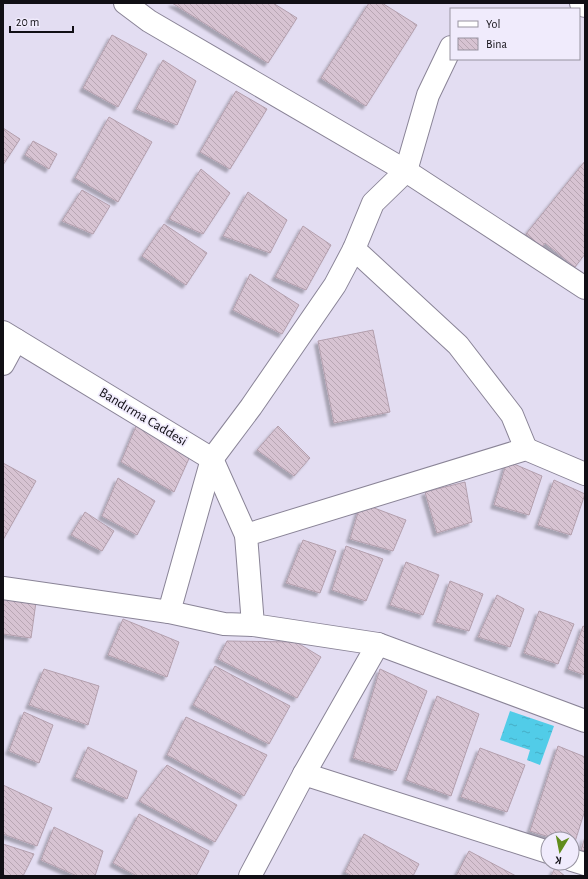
<svg xmlns="http://www.w3.org/2000/svg" width="588" height="879" viewBox="0 0 588 879" font-family="'Alegreya Sans',sans-serif">
<defs>
<pattern id="water-ripples" width="26" height="14" patternUnits="userSpaceOnUse"><rect width="26" height="14" fill="#51cce8"/><path d="M2 4q2-2 4 0t4 0M15 11q2-2 4 0t4 0" fill="none" stroke="#46aec6"/></pattern>
<pattern id="building-back-hatch" width="6" height="6" patternUnits="userSpaceOnUse"><rect width="6" height="6" fill="#d7c3d2"/><path d="M-1 5l2 2M0 0l6 6M5-1l2 2" fill="none" stroke="#b8a6b3"/></pattern>
<filter id="shadow"><feDropShadow dx="-3.5" dy="3.5" stdDeviation="1" flood-color="#0004"/></filter>
</defs>
<rect width="100%" height="100%" fill="#e3ddf2"/>
<path fill="url(#water-ripples)" d="M510,711L554,726L540,765L527,760L530,750L500,740Z"/>
<g fill="url(#building-back-hatch)" stroke="#b39fad" filter="url(#shadow)">
<path d="M172,3H273L297,18L268,63Z"/>
<path d="M369,3H382L417,25L366,106L321,78Z"/>
<path d="M112,35L147,54L118,107L83,88Z"/>
<path d="M163,60L196,81L177,125L136,109Z"/>
<path d="M236,91L267,109L230,169L200,152Z"/>
<path d="M109,117L152,142L118,202L75,178Z"/>
<path d="M3,128L20,139L3,165Z"/>
<path d="M33,141L57,154L49,169L25,155Z"/>
<path d="M585,161V254L575,267L545,243L542,247L526,234Z"/>
<path d="M201,169L230,193L203,234L169,219Z"/>
<path d="M82,190L110,206L93,234L62,221Z"/>
<path d="M248,192L287,220L270,253L223,236Z"/>
<path d="M164,224L207,253L186,285L142,256Z"/>
<path d="M303,226L331,245L306,290L275,277Z"/>
<path d="M250,274L299,305L282,334L233,310Z"/>
<path d="M373,330L390,412L334,423L318,341Z"/>
<path d="M137,424L191,454L174,492L121,462Z"/>
<path d="M278,426L310,458L294,476L257,450Z"/>
<path d="M507,461L542,476L529,515L494,505Z"/>
<path d="M3,463L36,481L3,540Z"/>
<path d="M118,478L155,501L137,535L102,516Z"/>
<path d="M554,480L585,494L571,535L538,525Z"/>
<path d="M465,482L472,522L437,533L425,492Z"/>
<path d="M361,503L406,520L393,551L350,539Z"/>
<path d="M85,512L114,531L102,551L71,535Z"/>
<path d="M303,540L336,551L320,593L286,583Z"/>
<path d="M346,546L383,559L366,601L332,590Z"/>
<path d="M406,562L439,575L423,615L390,605Z"/>
<path d="M450,581L483,594L469,631L436,622Z"/>
<path d="M497,595L524,609L510,647L478,637Z"/>
<path d="M3,596L36,602L31,638L3,634Z"/>
<path d="M539,611L574,624L558,664L524,653Z"/>
<path d="M123,619L179,642L167,677L108,655Z"/>
<path d="M583,626L585,627V675L568,669Z"/>
<path d="M227,641L296,642L321,657L297,698L218,659Z"/>
<path d="M215,666L290,706L269,744L193,705Z"/>
<path d="M44,669L99,686L88,725L29,705Z"/>
<path d="M380,669L427,691L396,771L353,758Z"/>
<path d="M437,696L479,714L451,796L406,780Z"/>
<path d="M24,712L53,725L39,763L9,751Z"/>
<path d="M186,717L267,755L244,796L167,755Z"/>
<path d="M558,746L585,757V810L574,845L572,844V839H556L530,831Z"/>
<path d="M88,747L137,771L127,799L75,777Z"/>
<path d="M480,748L525,765L507,812L461,797Z"/>
<path d="M167,765L237,805L215,842L139,801Z"/>
<path d="M3,785L52,808L37,846L3,834Z"/>
<path d="M139,814L209,851L196,876H137L113,863Z"/>
<path d="M54,827L103,851L95,876H77L41,860Z"/>
<path d="M364,834L419,864L413,876H352L345,872Z"/>
<path d="M585,837V851L581,850Z"/>
<path d="M3,844L34,854L23,876H3Z"/>
<path d="M469,851L516,876H456Z"/>
<path d="M555,868L565,876H551Z"/>
</g>
<g fill="none" stroke-linecap="round" stroke-linejoin="round">
<g stroke="#8a8497" stroke-width="24">
<g id="minor">
<path d="M125,3L149,21L406,171L585,288"/>
<path d="M354,249L458,345L512,415L526,449"/>
<path d="M3,332L212,459L246,535"/>
<path d="M3,364L16,340"/>
<path d="M585,474L526,449L246,535L253,625L378,644L585,721"/>
<path d="M3,588L169,612L224,624L253,625"/>
<path d="M169,612L212,459L251,407L335,285L354,249L373,203L406,171L428,95L451,47"/>
<path d="M304,774L548,852"/>
<path d="M572,860L585,864"/>
<path d="M250,876L304,774L378,644"/>
</g>
</g>
<g stroke="#8a8497" stroke-width="24">
<path id="highway" d="M581,3L585,6"/>
</g>
<use href="#minor" stroke="#fff" stroke-width="22"/>
<use href="#highway" stroke="#fff" stroke-width="22"/>
</g>
<g text-anchor="middle" dominant-baseline="central" stroke-width="3.5" stroke-linejoin="round" paint-order="stroke">
<g font-size="14" fill="#110f15" stroke="#f0ebfc">
<text transform="translate(143 417) rotate(31)">Bandırma Caddesi</text>
</g>
</g>
<rect width="588" height="879" fill="none" stroke="#110f15" stroke-width="8"/>
<rect x="450" y="8" width="130" height="52" fill="#f0ebfc" stroke="#9793a0"/>
<rect x="458" y="21" width="20" height="6" fill="#ffffff" stroke="#9793a0"/>
<text x="486" y="28" font-size="12" fill="#110f15">Yol</text>
<rect x="458" y="38" width="20" height="12" fill="url(#building-back-hatch)" stroke="#9793a0"/>
<text x="486" y="48" font-size="12" fill="#110f15">Bina</text>
<g transform="translate(560 851) rotate(190)"><circle r="19" fill="#f0ebfc" stroke="#9793a0"/>
<path d="M0-3L7 15L0 10L-7 15Z" fill="#618c1c"/>
<text y="-6" font-size="11" font-weight="bold" text-anchor="middle" fill="#110f15">K</text>
</g>
<path d="M10 26v6h63v-6" fill="none" stroke="#110f15" stroke-width="2"/>
<text x="16" y="26" font-size="12" fill="#110f15" stroke="#f0ebfc" stroke-width="3" paint-order="stroke">20 m</text>
</svg>
